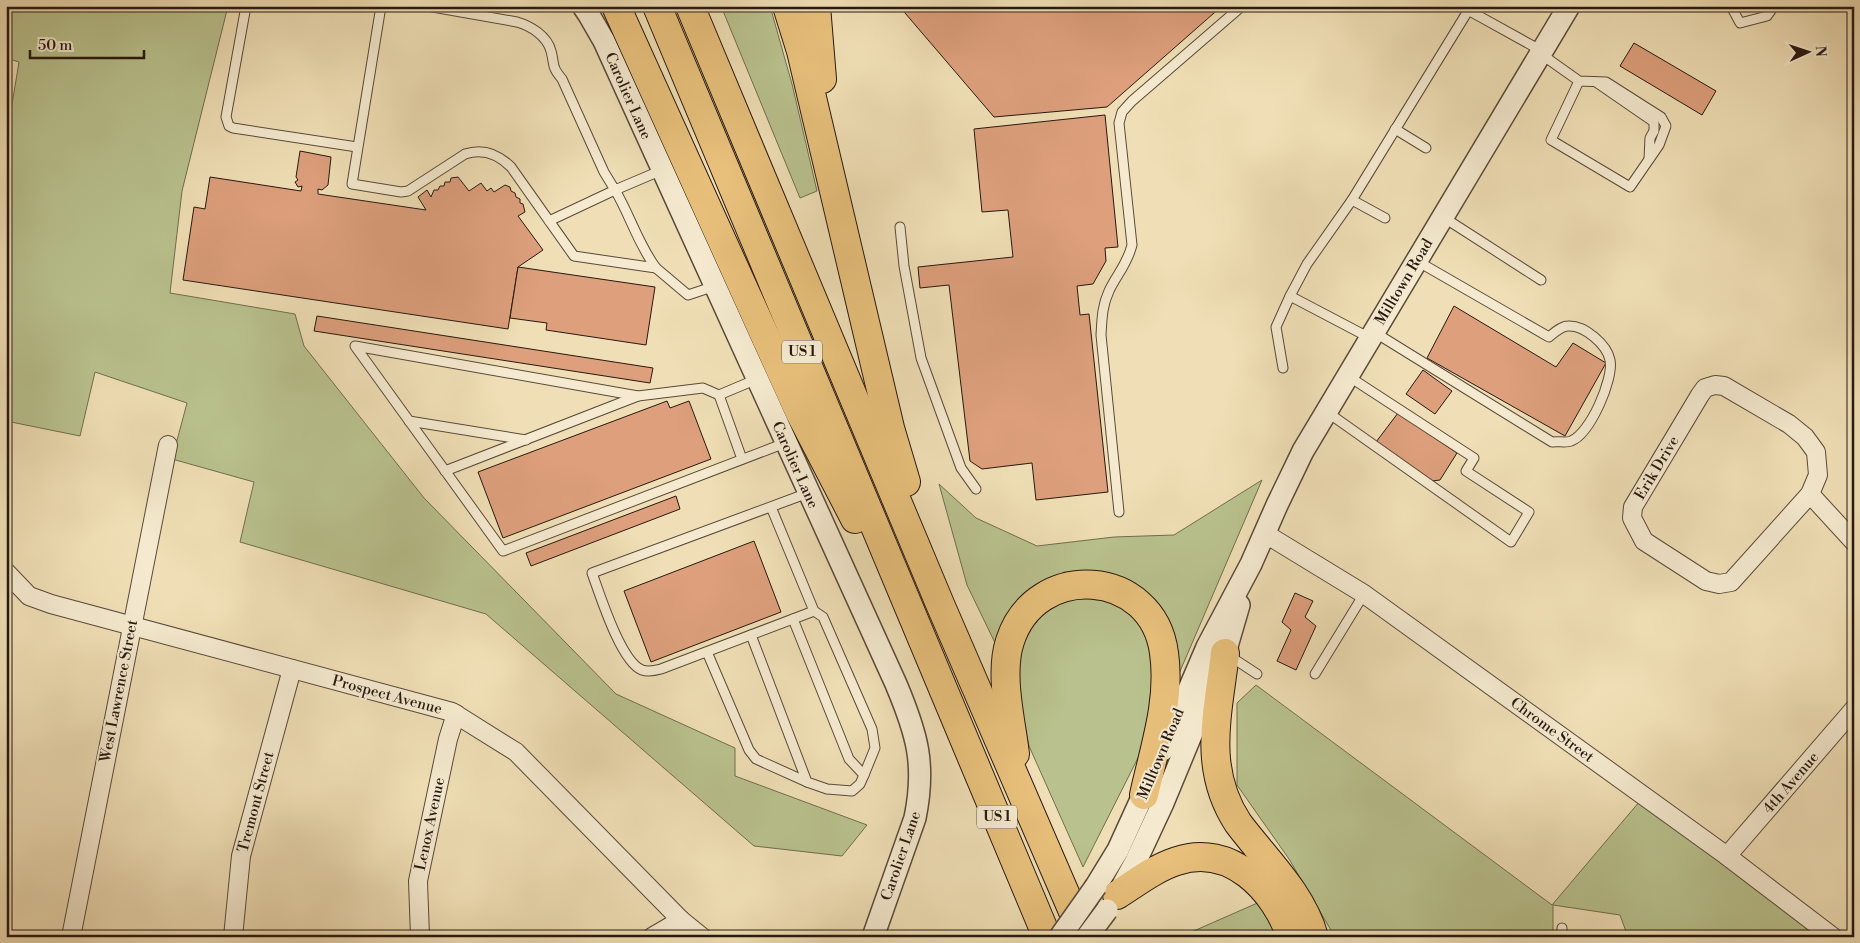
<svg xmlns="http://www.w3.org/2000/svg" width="1860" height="943" viewBox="0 0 1860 943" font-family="'Libre Bodoni',serif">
<rect width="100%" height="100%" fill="#f0dfb6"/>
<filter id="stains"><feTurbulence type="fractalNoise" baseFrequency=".004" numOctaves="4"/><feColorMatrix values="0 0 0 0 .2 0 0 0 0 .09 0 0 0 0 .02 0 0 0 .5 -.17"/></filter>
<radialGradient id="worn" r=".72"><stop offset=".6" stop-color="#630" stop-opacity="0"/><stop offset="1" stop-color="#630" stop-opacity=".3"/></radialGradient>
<g fill="#b9c28e" stroke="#706d4f">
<path d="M6,6H228L182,191L170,293L295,314L304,346L424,498L616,694L735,748V776L867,825L842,856L754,846L486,614L240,542L254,482L172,459L187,403L95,372L80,436L6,421V141L19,62L6,58Z"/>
<path d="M721,6H770L792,84L817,191L800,198Z"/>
<path d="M1262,480L1175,683L1167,618L1130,580L1064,572L1014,607L997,647L967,585L939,484L976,518L1037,546L1114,537L1174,535Z"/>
<path d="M1094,595L1122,603L1146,630L1156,687L1143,748L1083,867L1029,746L1015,681L1023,632L1054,601Z"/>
<path d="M1256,685L1552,905L1640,801L1821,937H1628L1620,915L1553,905V934L1550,937H1335L1289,859L1237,785V703Z"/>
<path d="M1262,901L1281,937H1180Z"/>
</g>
<g fill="#dd9f7c" stroke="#271810">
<path d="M899,6H1034L1036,9L1040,6H1222L1107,107L994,117Z"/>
<path d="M1634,43L1716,91L1702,115L1620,66Z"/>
<path d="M1105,115L1118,247L1105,248L1106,261L1093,284L1077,286L1080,315L1089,314L1108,492L1036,500L1032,463L982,469L970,461L949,285L920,288L918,267L1013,257L1008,210L982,212L974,129Z"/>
<path d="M300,151L331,157L328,185L322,190L318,189V194L426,210L418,197L427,190L431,197L434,190H438L440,186H444L445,182H450L451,178L458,177L469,191L481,183L487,191L491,188L494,192L505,185L510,187L511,191L515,193L516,197L520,199V203L523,204L525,212L518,216L543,250L518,267L508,329L183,280L194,207L205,209L210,177L301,191L302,186L298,187L295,182L298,180L296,177Z"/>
<path d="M518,267L655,287L646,345L546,330L547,323L510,318Z"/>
<path d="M1454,306L1556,367L1573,343L1606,363L1565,436L1427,358Z"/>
<path d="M317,316L653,368L650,383L314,331Z"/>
<path d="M1423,370L1452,391L1435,414L1406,394Z"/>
<path d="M667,401L670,408L689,401L711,459L503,538L478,472Z"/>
<path d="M1398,413L1457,453L1440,480L1432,481L1376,442Z"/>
<path d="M676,496L680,509L531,566L526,553Z"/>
<path d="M754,541L781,612L651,662L624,591Z"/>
<path d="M1295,593L1313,601L1305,617L1316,626L1296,670L1277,661L1291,630L1282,622Z"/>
</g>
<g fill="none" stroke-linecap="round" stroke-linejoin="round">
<g stroke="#594a3a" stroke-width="11">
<g id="service">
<path d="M246,6L226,117L229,126L233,128L357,147"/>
<path d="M381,6L352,184L401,192L408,191L465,154C483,148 498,154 511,167L574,256L656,268C638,244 630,215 615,190L549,221"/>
<path d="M427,6L517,22C531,26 547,36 551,51C555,66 551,66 562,79L604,172L615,190L662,170"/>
<path d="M1731,6L1740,23L1767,16L1774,6"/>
<path d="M1468,10L1542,51"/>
<path d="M1541,54L1579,81L1606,82L1661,117L1666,126L1659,145L1630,187L1551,140L1579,81"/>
<path d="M1596,82L1654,122V131L1650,138L1649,159"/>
<path d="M1395,129L1426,148"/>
<path d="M1352,200L1385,218"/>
<path d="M1443,217L1541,280"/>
<path d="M900,227L904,266L921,358L961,468L976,489"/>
<path d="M656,268L688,295L715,286"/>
<path d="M1290,296L1370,338"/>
<path d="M1374,332L1552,442C1558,441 1566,443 1571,441C1590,434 1614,379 1610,360C1607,345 1585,325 1568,326C1561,326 1554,333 1549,337L1417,261"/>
<path d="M1283,368L1276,327L1290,296L1307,264L1352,200L1471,6"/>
<path d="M757,379L719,395L703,388L638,396L355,346L503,551L785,443"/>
<path d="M719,395L742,459"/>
<path d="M1327,412L1511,542L1529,512L1466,471L1474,458L1348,376"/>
<path d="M409,421L526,440"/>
<path d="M445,471L638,396"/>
<path d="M771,507L814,611L661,669C654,671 648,672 642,670C621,662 600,595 592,573L808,493"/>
<path d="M1119,512L1101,335C1102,319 1102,306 1109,291C1117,274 1127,265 1132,245L1119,123L1122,112L1132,101L1242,6"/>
<path d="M814,611L823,617L872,729L875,748L864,775"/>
<path d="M751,635L807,782L827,789L852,791L860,784L864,775L849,759L793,619"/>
<path d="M707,652L749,750L756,759L807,782"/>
<path d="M1228,655L1257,674"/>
<path d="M1315,674L1364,594"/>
<path d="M1562,937V928"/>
</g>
</g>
<g stroke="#594a3a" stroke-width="20">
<g id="minor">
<path d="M1715,385L1724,386L1789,424L1805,437L1816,452L1818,475L1810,494L1731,582L1719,584L1706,581L1644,541L1632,518L1633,507L1700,395L1705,388Z"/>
<path d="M1810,494L1854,542"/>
<path d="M1264,533L1364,594L1727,856L1833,937"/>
<path d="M6,572L29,596L51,604L452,712L516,752L681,920L702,937"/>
<path d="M1727,856L1854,709"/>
<path d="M71,937L168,445"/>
<path d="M233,937L241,856L292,669"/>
<path d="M420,937L418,881L448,739L456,714"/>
<path d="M652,937L681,920"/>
</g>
</g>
<g stroke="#594a3a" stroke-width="24">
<g id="tertiary">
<path d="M583,6L589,15L604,41L896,684C917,734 926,764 915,818L873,937"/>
<path d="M1163,750L1207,647L1251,564L1277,505L1303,451L1569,6"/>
<path d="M1096,886L1118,850L1149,782"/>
<path d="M1118,894L1136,861L1163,803L1225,653L1239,605"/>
</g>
</g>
<g stroke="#271810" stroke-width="30">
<g id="trunk">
<path d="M616,6L799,411L855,519"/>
<path d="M657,6L1047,937"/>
<path d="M690,6L940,604L1084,937"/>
<path d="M787,6L801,51L890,428L906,482"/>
<path d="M816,6L822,79"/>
<path d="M1225,653C1218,714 1202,768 1238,823C1264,858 1302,893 1314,937"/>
<path d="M1015,754C1011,720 999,674 1010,641C1036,560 1153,568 1164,653C1171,701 1154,749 1144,795"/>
<path d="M1117,895C1136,883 1155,868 1177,861C1230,843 1275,889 1291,937"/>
</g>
</g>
<use href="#service" stroke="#f5ead0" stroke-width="9"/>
<use href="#minor" stroke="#f5ead0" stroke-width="18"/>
<use href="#tertiary" stroke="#f5ead0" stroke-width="21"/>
<use href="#trunk" stroke="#e8c07b" stroke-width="28"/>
<g stroke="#594a3a" stroke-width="24" stroke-linecap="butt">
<g id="tertiary-bridge">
<path d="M1060,937L1096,886"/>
<path d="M1087,937L1107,910"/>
</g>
</g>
<use href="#tertiary-bridge" stroke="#f5ead0" stroke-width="21"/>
</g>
<g text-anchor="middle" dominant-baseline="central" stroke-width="4" stroke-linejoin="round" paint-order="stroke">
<g fill="#f5ead0" stroke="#65574a" stroke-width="1">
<rect x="782" y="340.5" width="40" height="23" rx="4"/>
<rect x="977" y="805.5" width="40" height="23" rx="4"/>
</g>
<g font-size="14" font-weight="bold" fill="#271810">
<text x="802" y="352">US 1</text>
<text x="997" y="817">US 1</text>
</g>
<g font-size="15" fill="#271810" stroke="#f5ead0">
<text transform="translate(628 96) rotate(66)">Carolier Lane</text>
<text transform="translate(1404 282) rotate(-59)">Milltown Road</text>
<text transform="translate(795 465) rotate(66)">Carolier Lane</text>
<text transform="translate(1657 468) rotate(-59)">Erik Drive</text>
<text transform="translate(119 691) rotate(-79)">West Lawrence Street</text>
<text transform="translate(387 695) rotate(15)">Prospect Avenue</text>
<text transform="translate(1552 730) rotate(36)">Chrome Street</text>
<text transform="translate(1161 754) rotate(-67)">Milltown Road</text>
<text transform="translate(1791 783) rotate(-49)">4th Avenue</text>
<text transform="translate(256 802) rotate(-75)">Tremont Street</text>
<text transform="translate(430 824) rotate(-78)">Lenox Avenue</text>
<text transform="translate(901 856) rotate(-71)">Carolier Lane</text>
</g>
</g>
<rect width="1860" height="943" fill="none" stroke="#f0dfb6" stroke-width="25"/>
<rect x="8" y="8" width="1845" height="928" fill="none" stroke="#271810" stroke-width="2.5"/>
<rect x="12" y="12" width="1835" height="918" fill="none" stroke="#271810"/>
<g transform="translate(1808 52) rotate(87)" stroke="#f5ead0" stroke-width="4" paint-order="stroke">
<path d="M0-4L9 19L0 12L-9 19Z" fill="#271810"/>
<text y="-8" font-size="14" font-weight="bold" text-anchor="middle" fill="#271810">N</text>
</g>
<path d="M30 50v8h114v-8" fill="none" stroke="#271810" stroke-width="2.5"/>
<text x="38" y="50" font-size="15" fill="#271810" stroke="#f5ead0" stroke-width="4" paint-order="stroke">50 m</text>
<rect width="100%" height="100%" filter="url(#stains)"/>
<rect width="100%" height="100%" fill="url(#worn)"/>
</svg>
